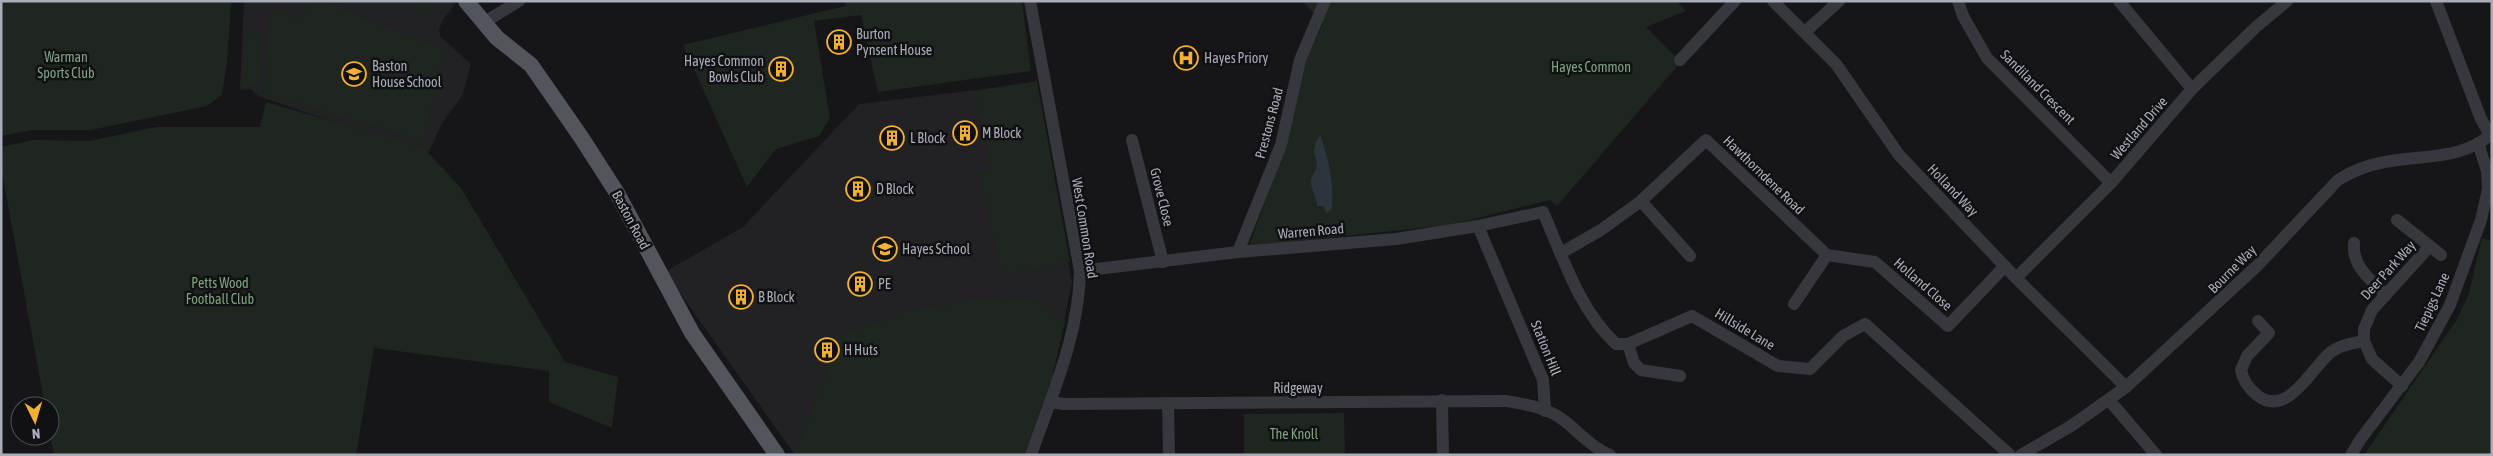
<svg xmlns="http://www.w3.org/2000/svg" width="2493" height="456" viewBox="0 0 2493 456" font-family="'Asap Condensed',sans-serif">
<rect width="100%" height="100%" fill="#161618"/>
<g fill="#222225">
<path d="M244,1H455L456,3L442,21L439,31L441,37L471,64L462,96L442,123L429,152L423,150L421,152L258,96L251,89L240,90Z"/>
<path d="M1034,83L1072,282L1052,378L1024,455H795L665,272L743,227L859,104Z"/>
</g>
<g fill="#1e261f">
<path d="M1,1H231L227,61L222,95L207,106L91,130H32L1,136Z"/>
<path d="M310,1H321L445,50L436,76L441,78L422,141L263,93L271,9L302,19Z"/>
<path d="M412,1H437L438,3L420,14Z"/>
<path d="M845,1H1022L1031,71L878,92L861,15L814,21L830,118L819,136L776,149L747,187L683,45L845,6Z"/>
<path d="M1302,1H1677L1686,11L1646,27L1681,62L1557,206L1550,200L1450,225L1249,246L1280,160L1304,64L1323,23Z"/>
<path d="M246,32L265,34L260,86L242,85Z"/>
<path d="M1037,81L1070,262L1002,276L979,172L992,169L974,91Z"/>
<path d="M266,102L424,148L461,188L565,362L618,377L612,428L549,402V371L374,348L356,455H54L50,435V406H45L1,167V147L34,140L90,141L156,127H260Z"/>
<path d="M2482,238L2492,241V455H2364L2456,321L2469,293Z"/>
<path d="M1036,298L1065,321L1052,378L1024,455H795L841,334L912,310L977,299Z"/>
<path d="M1344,413L1345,455H1244V414Z"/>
</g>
<path fill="#2c353c" d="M1320,135C1329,158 1334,185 1332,209L1327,213L1323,206H1317C1317,197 1312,191 1311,183C1310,176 1315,174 1316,168C1320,154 1307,156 1320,135Z"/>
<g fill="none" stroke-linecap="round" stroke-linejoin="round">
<g stroke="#37383d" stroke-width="12">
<path d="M1030,1L1080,271C1079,336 1052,394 1031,455"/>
<path d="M1773,1L1836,64L1899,155L2016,278L2126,387"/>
<path d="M1958,1L1963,16L1987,58L2111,183"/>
<path d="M2119,1L2192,89"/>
<path d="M2436,1L2481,119L2490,135"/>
<path d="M483,23L519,1"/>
<path d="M1805,32L1839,1"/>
<path d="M1680,60L1735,1"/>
<path d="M1132,140L1163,262"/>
<path d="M1641,201L1690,256"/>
<path d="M2397,220L2441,255"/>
<path d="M1478,226L1543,380L1545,411"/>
<path d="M2354,243C2352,267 2370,279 2386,295"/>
<path d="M1238,252L1281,145L1300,60L1325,1"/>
<path d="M1561,253L1601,230L1641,201L1706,140L1827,255"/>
<path d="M1827,255L1875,262L1948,326L2005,266"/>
<path d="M1080,271L1238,252L1396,239L1478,226L1543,212C1563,257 1579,310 1616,344H1628L1692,316L1778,366L1810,369L1843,336L1865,324L2010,455"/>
<path d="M2016,278L2111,183L2192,89L2256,27L2287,1"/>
<path d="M1794,304L1827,255"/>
<path d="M2258,321L2269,333L2247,356L2241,370C2243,381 2249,389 2258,396C2288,418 2312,367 2331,352C2340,345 2353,343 2364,341"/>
<path d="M1628,344L1634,363L1641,370L1680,376"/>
<path d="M2402,386L2372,359L2364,341V329L2372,310L2429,247"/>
<path d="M1442,400L1443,455"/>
<path d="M2109,400L2156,455"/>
<path d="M1050,402L1064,404L1506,401C1524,404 1543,407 1559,417C1577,429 1589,446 1610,455"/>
<path d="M1168,403L1169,455"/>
<path d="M2021,455L2071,426L2126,387L2258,265L2338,180C2352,171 2368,165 2385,162C2419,155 2466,160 2492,133"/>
<path d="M2351,455L2360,440L2419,362L2450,305L2481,220L2488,189L2487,171L2478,143"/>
</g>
<path stroke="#53555c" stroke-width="16" d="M466,1L497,38L531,65L581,137L617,193L692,333L777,455"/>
</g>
<defs>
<g id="building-ring" transform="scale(1.25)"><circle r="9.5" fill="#111113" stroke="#f2b134" stroke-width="1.5"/><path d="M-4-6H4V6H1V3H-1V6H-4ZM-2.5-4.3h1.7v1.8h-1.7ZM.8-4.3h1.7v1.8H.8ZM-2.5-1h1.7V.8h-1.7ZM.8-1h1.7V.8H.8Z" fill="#f2b134"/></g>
<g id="hospital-ring" transform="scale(1.25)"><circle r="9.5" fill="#111113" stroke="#f2b134" stroke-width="1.5"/><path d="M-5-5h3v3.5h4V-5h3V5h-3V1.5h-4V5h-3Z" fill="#f2b134"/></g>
<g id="school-ring" transform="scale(1.25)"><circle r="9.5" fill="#111113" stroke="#f2b134" stroke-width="1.5"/><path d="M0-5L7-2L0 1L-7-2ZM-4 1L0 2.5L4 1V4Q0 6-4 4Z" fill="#f2b134"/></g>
</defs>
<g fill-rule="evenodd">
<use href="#building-ring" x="839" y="42"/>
<use href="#hospital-ring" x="1186" y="58"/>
<use href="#building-ring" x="781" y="69"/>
<use href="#school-ring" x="354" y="74"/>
<use href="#building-ring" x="965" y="133"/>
<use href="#building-ring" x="892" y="138"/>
<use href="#building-ring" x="858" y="189"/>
<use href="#school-ring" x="885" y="249"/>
<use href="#building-ring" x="860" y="284"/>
<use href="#building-ring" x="741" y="297"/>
<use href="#building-ring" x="827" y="350"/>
</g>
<g text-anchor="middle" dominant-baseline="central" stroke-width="5" stroke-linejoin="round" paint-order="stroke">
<g font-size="14" fill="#a8adb8" stroke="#111113" text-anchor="start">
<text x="856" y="34">Burton<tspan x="856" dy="16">Pynsent House</tspan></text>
<text x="1204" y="58">Hayes Priory</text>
<text x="764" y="61" text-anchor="end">Hayes Common<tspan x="764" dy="16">Bowls Club</tspan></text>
<text x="372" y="66">Baston<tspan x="372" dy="16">House School</tspan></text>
<text x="982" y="133">M Block</text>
<text x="910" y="138">L Block</text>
<text x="876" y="189">D Block</text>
<text x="902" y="249">Hayes School</text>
<text x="878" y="284">PE</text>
<text x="758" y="297">B Block</text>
<text x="844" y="350">H Huts</text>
</g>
<g font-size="14" fill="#7fa381" stroke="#111113">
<text x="66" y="57">Warman<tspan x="66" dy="16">Sports Club</tspan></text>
<text x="1591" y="67">Hayes Common</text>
<text x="220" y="283">Petts Wood<tspan x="220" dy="16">Football Club</tspan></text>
<text x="1294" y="434">The Knoll</text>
</g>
<g font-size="14" fill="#a8adb8" stroke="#111113">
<text transform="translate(2038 87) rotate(45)">Sandiland Crescent</text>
<text transform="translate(1269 123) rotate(-75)">Prestons Road</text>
<text transform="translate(2139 128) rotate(-49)">Westland Drive</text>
<text transform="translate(1764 175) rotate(44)">Hawthorndene Road</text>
<text transform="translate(1953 190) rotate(46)">Holland Way</text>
<text transform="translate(1162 197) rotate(76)">Grove Close</text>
<text transform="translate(631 220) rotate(62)">Baston Road</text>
<text transform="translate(1085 228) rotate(81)">West Common Road</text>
<text transform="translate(1311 231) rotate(-5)">Warren Road</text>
<text transform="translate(2232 269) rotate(-45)">Bourne Way</text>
<text transform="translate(2388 270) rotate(-48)">Deer Park Way</text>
<text transform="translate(1923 284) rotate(41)">Holland Close</text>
<text transform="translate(2432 302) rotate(-65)">Tiepigs Lane</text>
<text transform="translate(1745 329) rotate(31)">Hillside Lane</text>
<text transform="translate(1546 348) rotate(68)">Station Hill</text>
<text x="1298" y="388">Ridgeway</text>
</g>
</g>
<rect width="2493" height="456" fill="none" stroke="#a8adb8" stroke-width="5"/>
<g transform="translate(35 421) rotate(175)"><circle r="24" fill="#111113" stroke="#4d4f55"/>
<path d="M0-4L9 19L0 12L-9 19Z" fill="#f2b134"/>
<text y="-8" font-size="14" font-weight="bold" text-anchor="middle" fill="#a8adb8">N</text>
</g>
</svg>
